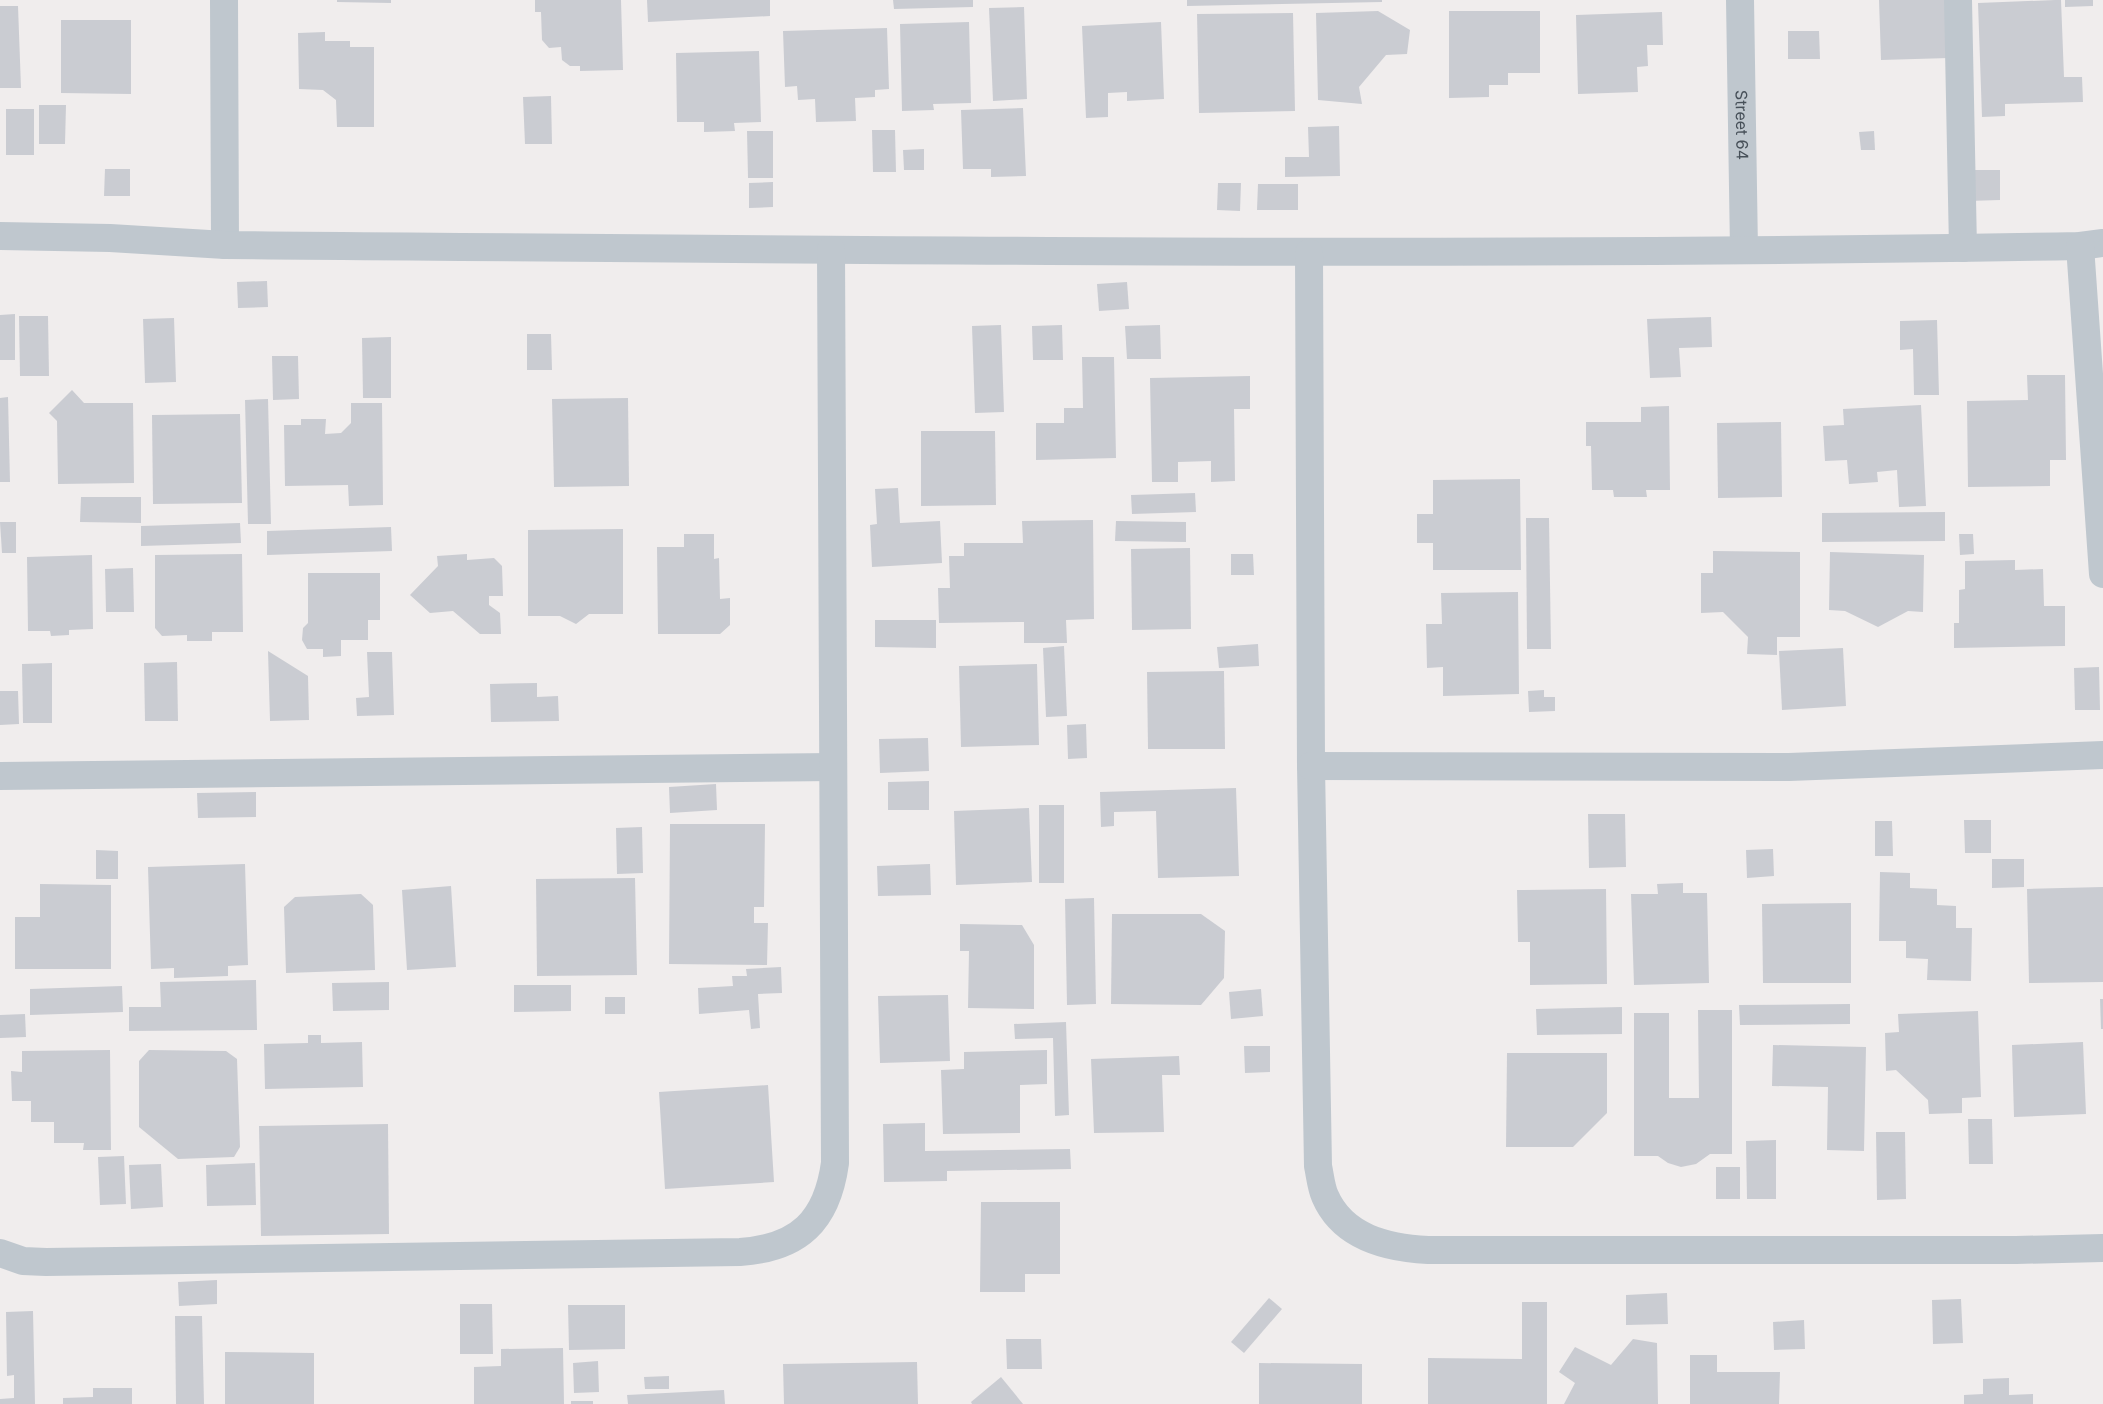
<svg xmlns="http://www.w3.org/2000/svg" width="2103" height="1404" viewBox="0 0 2103 1404" font-family="Inter,sans-serif">
<rect width="100%" height="100%" fill="#f0eded"/>
<g fill="#caccd2">
<path d="M337,0H391V3L337,2Z"/>
<path d="M535,0H621L623,70L580,71V66H570L562,60L561,47L549,48L542,40L541,12H535Z"/>
<path d="M647,0H770V16L648,22Z"/>
<path d="M893,0H973V7L894,9Z"/>
<path d="M1187,0H1382V2L1187,6Z"/>
<path d="M1879,0H1947L1949,58L1881,60Z"/>
<path d="M2055,0H2061L2064,77H2082L2083,102L2005,104V116L1982,117L1978,3Z"/>
<path d="M2065,0H2093V6L2065,7Z"/>
<path d="M0,6H18L21,88H0Z"/>
<path d="M1024,7L1027,99L993,101L989,8Z"/>
<path d="M1378,11L1410,30L1407,54L1386,55L1359,87L1362,104L1318,100L1316,13Z"/>
<path d="M1449,11H1540V73H1508V85H1489V97L1449,98Z"/>
<path d="M1662,12L1663,45H1647L1648,66L1637,67L1638,92L1578,94L1576,15Z"/>
<path d="M1293,13L1295,111L1199,113L1197,14Z"/>
<path d="M61,20H131V94L61,93Z"/>
<path d="M969,22L971,103L933,104L934,110L902,111L900,24Z"/>
<path d="M1161,22L1164,99L1127,101V92L1108,93V117L1086,118L1082,26Z"/>
<path d="M887,28L889,89L875,90V97L855,98L856,121L816,122L815,99L798,100L797,86L785,87L783,31Z"/>
<path d="M1788,31H1819L1820,59H1788Z"/>
<path d="M325,32V41H350V47H374V127H337L336,100L323,90L299,89L298,33Z"/>
<path d="M759,51L761,122L734,123L735,131L704,132V122H677L676,53Z"/>
<path d="M551,96L552,144H525L523,97Z"/>
<path d="M39,105H66L65,144H39Z"/>
<path d="M1023,108L1026,176L991,177V169H963L961,110Z"/>
<rect x="6" y="109" width="28" height="46"/>
<path d="M1339,126L1340,176L1285,177V157H1309L1308,127Z"/>
<path d="M872,130H895L896,172H873Z"/>
<path d="M747,131H773V178H748Z"/>
<path d="M1874,131L1875,150H1861L1859,132Z"/>
<path d="M924,149V170H904L903,150Z"/>
<path d="M105,169H130V196H104Z"/>
<path d="M1967,170H2000V200L1968,201Z"/>
<path d="M773,182V207L749,208V183Z"/>
<path d="M1218,183H1241L1240,211L1217,210Z"/>
<path d="M1258,184H1298V210H1257Z"/>
<path d="M267,281L268,307L238,308L237,282Z"/>
<path d="M1127,282L1129,309L1099,311L1097,284Z"/>
<path d="M15,314V360H0V315Z"/>
<path d="M19,316H48L49,376H20Z"/>
<path d="M1711,317L1712,347L1679,348L1681,377L1650,378L1647,319Z"/>
<path d="M174,318L176,382L145,383L143,319Z"/>
<path d="M1937,320L1939,395H1914L1913,349L1900,350V321Z"/>
<path d="M1001,325L1004,412L975,413L972,326Z"/>
<path d="M1062,325L1063,360H1033L1032,326Z"/>
<path d="M1160,325L1161,359H1127L1125,326Z"/>
<path d="M527,334H551L552,370H527Z"/>
<path d="M391,337V398H363L362,338Z"/>
<path d="M272,356H298L299,399L273,400Z"/>
<path d="M1082,357H1114L1116,458L1036,460V423H1064V408H1083Z"/>
<path d="M2027,375H2065L2066,460H2050V486L1968,487L1967,401L2028,400Z"/>
<path d="M1250,376V409H1234L1235,481L1211,482V461L1178,462V482H1152L1150,378Z"/>
<path d="M72,390L84,403H133L134,483L58,484L57,421L49,413Z"/>
<path d="M8,397L10,482H0V398Z"/>
<path d="M628,398L629,486L554,487L552,399Z"/>
<path d="M268,399L271,524H248L245,400Z"/>
<path d="M351,403H382L383,505L349,506L348,485L285,486L284,425H301V419H326L325,434L341,433L351,423Z"/>
<path d="M1921,405L1926,506L1899,507L1897,470L1877,472L1878,482L1849,484L1847,460L1825,461L1823,426L1844,425L1843,409Z"/>
<path d="M1669,406L1670,490H1646L1647,497H1614L1613,490H1592L1591,446H1586V422H1641V407Z"/>
<path d="M240,414L242,503L153,504L152,415Z"/>
<path d="M1781,422L1782,497L1718,498L1717,423Z"/>
<path d="M921,431H995L996,505L921,506Z"/>
<path d="M1520,479L1521,570H1433V543H1417V514H1433V480Z"/>
<path d="M898,488L900,523L940,521L942,563L872,567L870,525L877,524L875,489Z"/>
<path d="M1195,493L1196,512L1132,514L1131,495Z"/>
<path d="M81,497H141V523L80,522Z"/>
<path d="M1945,512V541L1822,542V513Z"/>
<path d="M1526,518H1549L1551,649H1527Z"/>
<path d="M1093,520L1094,619L1066,620L1067,643H1024V622L939,623L938,588H950L949,556H964V543H1023L1022,521Z"/>
<path d="M1116,521L1186,522V542L1115,541Z"/>
<path d="M0,522H16V553H2Z"/>
<path d="M240,523L241,543L141,546V526Z"/>
<path d="M391,527L392,551L267,555V531Z"/>
<path d="M623,529V614H589L576,624L560,616H528V530Z"/>
<path d="M684,534H714V559L719,558L720,599L730,598V625L720,634H658L657,547H684Z"/>
<path d="M1959,534H1973L1974,554L1960,555Z"/>
<path d="M1190,548L1191,629L1132,630L1131,549Z"/>
<path d="M1713,551L1800,552V637H1777V655L1747,654L1748,637L1723,612L1701,613V573H1713Z"/>
<path d="M1830,552L1924,555L1923,612L1908,611L1878,627L1845,611L1829,610Z"/>
<path d="M242,554L243,632H212V641H187V635L162,636L155,628V555Z"/>
<path d="M467,554V560L494,558L502,566L503,596H489V605L500,613L501,634H480L453,611L430,613L410,595L438,566L437,556Z"/>
<path d="M1231,554H1253L1254,575H1231Z"/>
<path d="M92,555L93,629L69,630V635L51,636L50,631H28L27,557Z"/>
<path d="M2015,560V570L2043,569L2044,606H2065V646L1954,648V623H1959V590L1965,589V561Z"/>
<path d="M133,568L134,612H106L105,569Z"/>
<path d="M308,573H380V620H368V640H341V656L323,657V649H307L302,640L303,628L308,623Z"/>
<path d="M1518,592L1519,694L1443,696V667L1427,668L1426,624H1442L1441,593Z"/>
<path d="M875,620H936V648L875,647Z"/>
<path d="M1258,644L1259,666L1219,668L1217,647Z"/>
<path d="M1064,646L1067,716L1046,717L1043,648Z"/>
<path d="M1843,648L1846,706L1782,710L1779,651Z"/>
<path d="M268,651L308,676L309,720L270,721Z"/>
<path d="M367,652H392L394,715L357,716L356,698L369,697Z"/>
<path d="M177,662L178,721H145L144,663Z"/>
<path d="M52,663V723H23L22,664Z"/>
<path d="M1037,664L1039,745L961,747L959,666Z"/>
<path d="M2099,667L2100,710H2075L2074,668Z"/>
<path d="M1224,671L1225,749H1148L1147,672Z"/>
<path d="M537,683V697L558,696L559,721L491,722L490,684Z"/>
<path d="M1544,690V697H1555V711L1529,712L1528,691Z"/>
<path d="M0,691H18L19,724L0,725Z"/>
<path d="M1086,724L1087,758L1068,759L1067,725Z"/>
<path d="M928,738L929,771L880,773L879,739Z"/>
<path d="M929,781V810H888V782Z"/>
<path d="M716,784L717,810L670,813L669,787Z"/>
<path d="M1236,788L1239,876L1158,878L1156,811L1114,812V826L1101,827L1100,792Z"/>
<path d="M256,792V817L198,818L197,793Z"/>
<rect x="1039" y="805" width="25" height="78"/>
<path d="M1029,808L1032,882L956,885L954,811Z"/>
<path d="M1588,814H1625L1626,867L1589,868Z"/>
<path d="M1964,820H1991V853H1965Z"/>
<path d="M1875,821H1892L1893,856H1875Z"/>
<path d="M670,824H765L764,907H754V923H768L767,965L669,964Z"/>
<path d="M642,827L643,873L617,874L616,828Z"/>
<path d="M1773,849L1774,876L1747,878L1746,850Z"/>
<path d="M96,850L118,851V879H96Z"/>
<path d="M1992,859H2024V887L1992,888Z"/>
<path d="M245,864L248,965L228,966V976L174,978V968L151,969L148,867Z"/>
<path d="M930,864L931,895L878,896L877,866Z"/>
<path d="M1880,872L1910,873V888L1937,889V905L1956,906V928H1972L1971,981L1927,980L1928,959L1906,958V941H1879Z"/>
<path d="M635,878L637,975L537,976L536,879Z"/>
<path d="M1683,883V893H1707L1709,983L1634,985L1631,894H1658L1657,884Z"/>
<path d="M40,884L111,885V969H15V917H40Z"/>
<path d="M451,886L456,967L407,970L402,890Z"/>
<path d="M2103,887V982L2029,983L2027,889Z"/>
<path d="M1606,889L1607,984L1530,985V942H1518L1517,890Z"/>
<path d="M361,894L373,905L375,970L286,973L284,907L295,897Z"/>
<path d="M1094,898L1096,1004L1067,1005L1065,899Z"/>
<path d="M1851,903V983H1763L1762,904Z"/>
<path d="M1112,914H1201L1225,931L1224,978L1201,1005L1111,1004Z"/>
<path d="M960,924L1022,925L1034,945V1009L968,1008L969,951H960Z"/>
<path d="M781,967L782,993L758,994L760,1028L751,1029L749,1010L699,1014L698,988L733,986L732,976H747L746,969Z"/>
<path d="M256,980L257,1030L129,1031V1007H161L160,982Z"/>
<path d="M389,982V1010L333,1011L332,983Z"/>
<path d="M514,985H571V1011L514,1012Z"/>
<path d="M122,986L123,1012L30,1015V989Z"/>
<path d="M1261,989L1263,1016L1231,1019L1229,992Z"/>
<path d="M948,995L950,1061L880,1063L878,996Z"/>
<rect x="605" y="997" width="20" height="17"/>
<path d="M2100,999H2103V1029H2101Z"/>
<path d="M1850,1004V1024L1740,1025L1739,1005Z"/>
<path d="M1622,1007V1034L1537,1035L1536,1009Z"/>
<path d="M1698,1010H1732V1154H1710L1696,1164L1681,1167L1668,1163L1658,1156H1634V1013H1669V1098H1699Z"/>
<path d="M1978,1011L1981,1097L1962,1098V1113L1929,1114L1928,1100L1896,1070L1886,1071L1885,1033L1899,1032L1898,1014Z"/>
<path d="M25,1014L26,1037L0,1038V1015Z"/>
<path d="M1066,1022L1069,1115L1055,1116L1053,1038L1015,1039L1014,1024Z"/>
<path d="M308,1035H321V1043L362,1042L363,1087L265,1089L264,1044L308,1043Z"/>
<path d="M2083,1042L2086,1114L2014,1117L2012,1045Z"/>
<path d="M1773,1045L1866,1047L1864,1151L1827,1150L1828,1087L1772,1086Z"/>
<path d="M1244,1046H1270V1072L1245,1073Z"/>
<path d="M110,1050L111,1150H83L84,1143H54V1122H31V1101H12L11,1071L22,1072V1051Z"/>
<path d="M149,1050L226,1051L237,1059L240,1147L234,1157L178,1159L139,1127V1061Z"/>
<path d="M1047,1050V1084L1020,1085V1133L943,1134L941,1070L964,1069V1052Z"/>
<path d="M1507,1053H1607V1113L1573,1147H1506Z"/>
<path d="M1179,1056L1180,1075H1162L1164,1132L1094,1133L1091,1059Z"/>
<path d="M768,1085L774,1182L665,1189L659,1092Z"/>
<path d="M1968,1119H1992L1993,1164H1969Z"/>
<path d="M925,1123V1151L1070,1149L1071,1169L947,1171V1181L884,1182L883,1124Z"/>
<path d="M388,1124L389,1234L261,1236L259,1126Z"/>
<path d="M1876,1132H1905L1906,1199L1877,1200Z"/>
<path d="M1776,1140V1199H1747L1746,1141Z"/>
<path d="M124,1156L126,1204L100,1205L98,1157Z"/>
<path d="M255,1163L256,1205L207,1206L206,1165Z"/>
<path d="M161,1164L163,1207L131,1209L129,1165Z"/>
<rect x="1716" y="1167" width="24" height="32"/>
<path d="M981,1202H1060V1274H1025V1292H980Z"/>
<path d="M217,1280V1304L179,1306L178,1282Z"/>
<path d="M1667,1293L1668,1324L1626,1325V1295Z"/>
<path d="M1269,1298L1282,1309L1244,1353L1231,1342Z"/>
<path d="M1961,1299L1963,1343L1933,1344L1932,1300Z"/>
<path d="M1522,1302H1547V1404H1428V1358L1522,1359Z"/>
<path d="M460,1304H492L493,1354H460Z"/>
<path d="M568,1305H625V1349L569,1350Z"/>
<path d="M33,1311L35,1404H0V1399L14,1398V1375L7,1376L6,1312Z"/>
<path d="M175,1316H202L204,1404H176Z"/>
<path d="M1804,1320L1805,1349L1774,1350L1773,1322Z"/>
<path d="M1006,1339H1041L1042,1369H1007Z"/>
<path d="M1633,1339L1657,1343L1658,1404H1564L1575,1383L1559,1372L1575,1347L1611,1365Z"/>
<path d="M563,1348L564,1404H474V1367L501,1366V1349Z"/>
<path d="M225,1352L314,1353V1404H225Z"/>
<path d="M1690,1355H1717V1372H1780L1779,1404H1690Z"/>
<path d="M598,1361L599,1392L574,1393L573,1363Z"/>
<path d="M917,1362L918,1404H784L783,1364Z"/>
<path d="M1259,1363L1362,1364V1404H1259Z"/>
<path d="M669,1376V1389H645L644,1377Z"/>
<path d="M1001,1377L1023,1404H972L971,1402Z"/>
<path d="M2009,1378V1395L2033,1394V1404H1964V1395L1983,1394V1379Z"/>
<path d="M93,1388H132V1404H63V1398L93,1397Z"/>
<path d="M724,1390L725,1404H628L627,1395Z"/>
<rect x="571" y="1401" width="22" height="3"/>
</g>
<g fill="none" stroke-linecap="round" stroke-linejoin="round">
<g stroke="#bfc7ce" stroke-width="28">
<path d="M224,0L225,245"/>
<path id="s1" d="M1740,0L1744,250"/>
<path d="M1958,0L1963,248"/>
<path d="M0,236L110,238L225,245C843,250 1462,257 2080,246L2103,243"/>
<path d="M2080,246L2103,574"/>
<path d="M1309,253L1311,766L1318,1166C1320,1175 1321,1187 1325,1196C1343,1238 1388,1248 1428,1250H2016L2103,1248"/>
<path d="M1311,766L1789,767L2103,755"/>
<path d="M0,776L833,767"/>
<path d="M0,1253L23,1261L46,1262L740,1252C799,1248 827,1221 835,1163L831,250"/>
</g>
</g>
<g text-anchor="middle" dominant-baseline="central" stroke-width="4.5" stroke-linejoin="round" paint-order="stroke">
<g font-size="16" fill="#475059" stroke="#fff">
<text stroke="none"><textPath href="#s1" startOffset="125">Street 64</textPath></text>
</g>
</g>
</svg>
